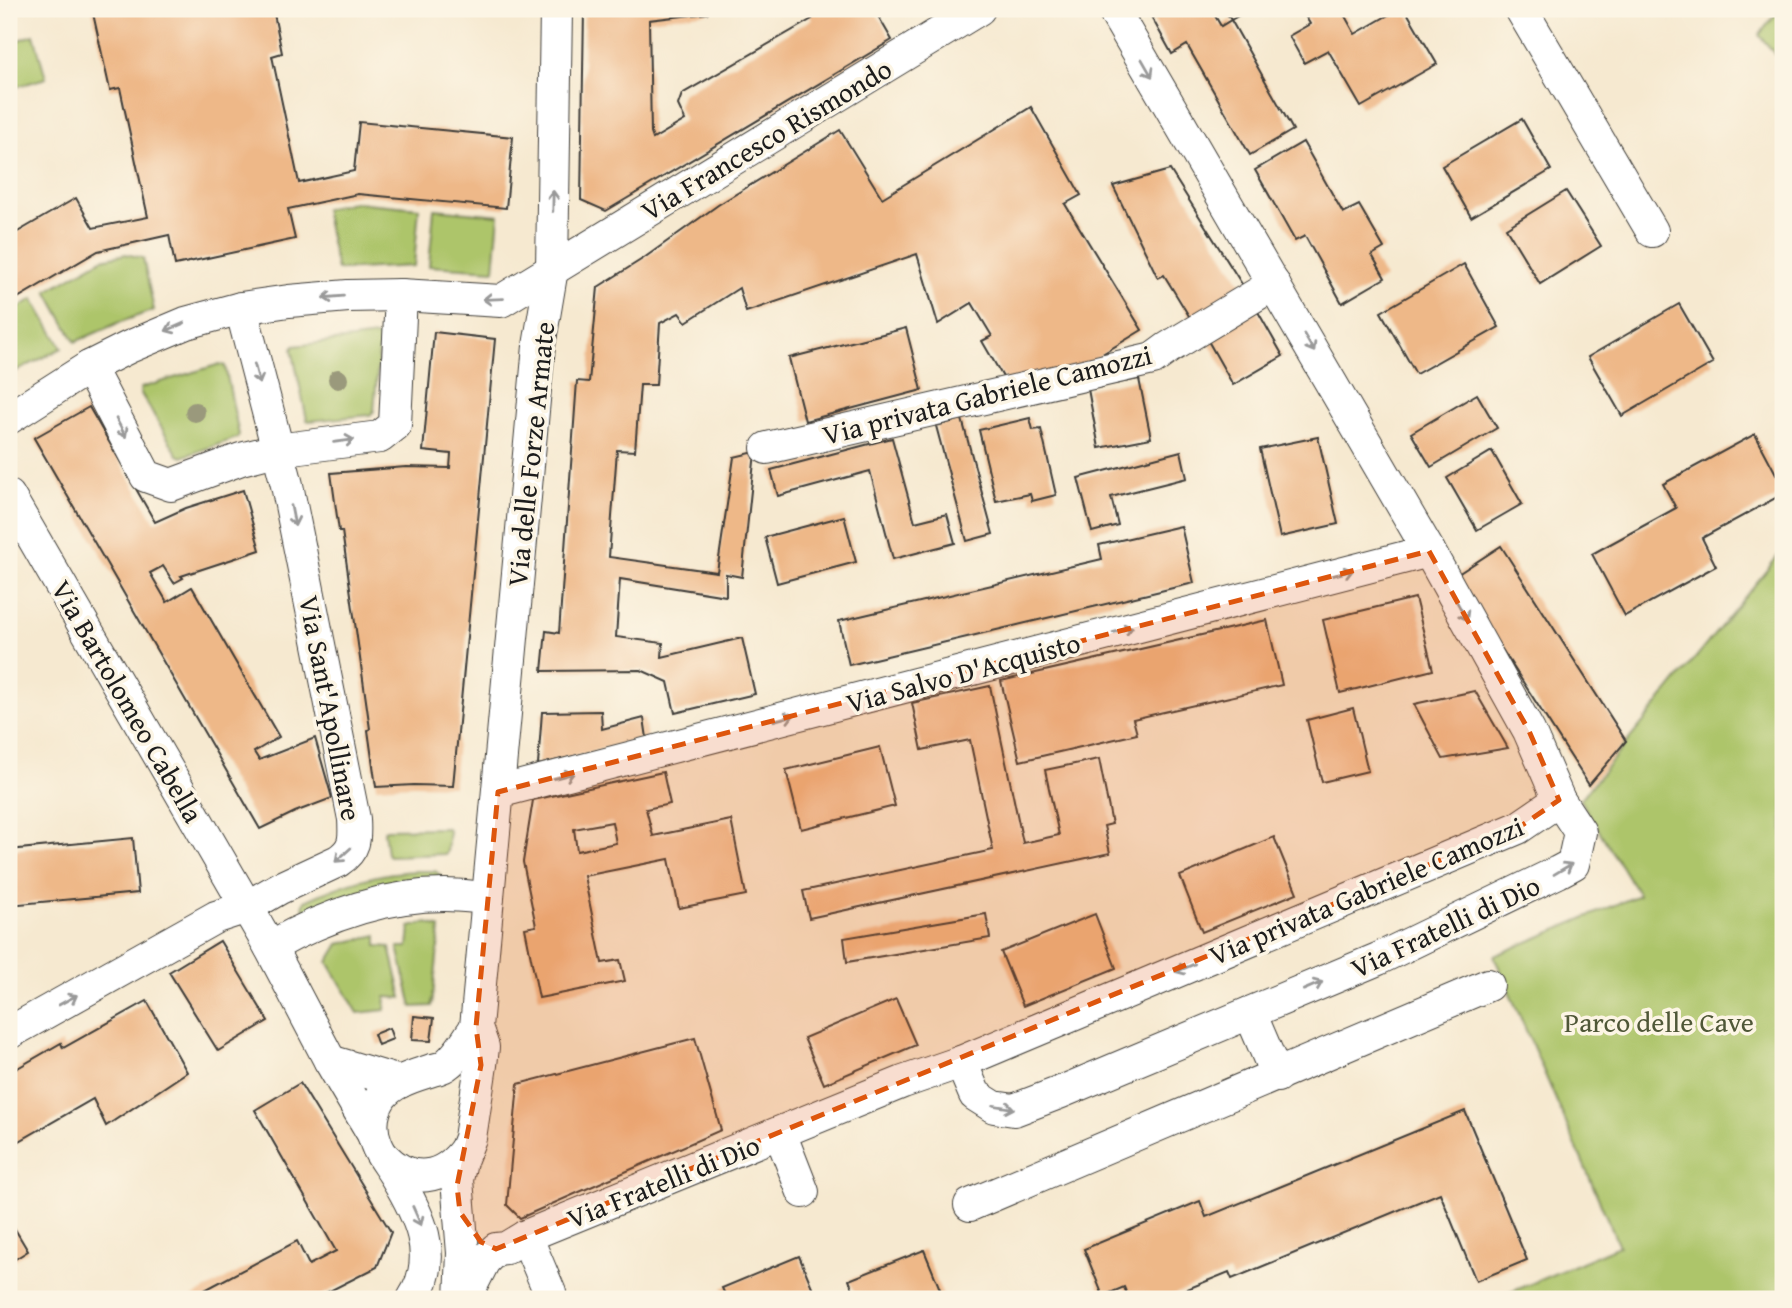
<svg xmlns="http://www.w3.org/2000/svg" width="1792" height="1308" viewBox="0 0 1792 1308" font-family="'Gentium Book Plus',serif">
<rect width="100%" height="100%" fill="#fcf5e5"/>
<filter id="ink" filterUnits="userSpaceOnUse"><feTurbulence type="fractalNoise" baseFrequency=".0143" numOctaves="2"/><feDisplacementMap in="SourceGraphic" scale="14" xChannelSelector="R" yChannelSelector="G"/><feConvolveMatrix kernelMatrix="1 2 1 2 8 2 1 2 1" color-interpolation-filters="sRGB"/></filter>
<filter id="wash" filterUnits="userSpaceOnUse"><feTurbulence type="fractalNoise" baseFrequency=".00686" numOctaves="4" result="noise"/><feDisplacementMap in="SourceGraphic" scale="28" xChannelSelector="R" yChannelSelector="G"/><feGaussianBlur stdDeviation="1.57" result="paint"/><feColorMatrix in="noise" values="0 0 0 0 0 0 0 0 0 0 0 0 0 0 0 0 0 1.4 0 .05"/><feComposite in="paint" operator="in"/></filter>
<g filter="url(#wash)">
<rect width="100%" height="100%" fill="#f6e9d0"/>
<g fill="#adc56a" stroke="#647043" stroke-width="2">
<path d="M1780,9H1783V63L1759,35Z"/>
<path d="M34,35L46,78L9,89V43Z"/>
<path d="M354,202L419,208L414,266L337,270L324,209Z"/>
<path d="M434,209L499,215L494,270L429,266Z"/>
<path d="M126,254L143,258L154,310L118,323L75,342L47,291L102,259Z"/>
<path d="M33,299L62,348L9,375V313Z"/>
<path d="M377,336L380,339L374,411L370,415L309,421L307,420L292,349L294,346Z"/>
<path d="M220,364L225,366L239,435L237,438L182,457L178,455L140,392L141,388Z"/>
<path d="M1783,550V1299H1495L1619,1246L1494,956L1639,895L1580,800Z"/>
<path d="M447,828L449,830L447,852L445,854L389,856L387,854L384,831L386,829Z"/>
<path d="M419,871H435L440,875V884L307,915L303,907L305,901C342,884 378,872 419,871Z"/>
<path d="M427,923L440,928L432,1006L412,1007L398,947H408L410,927Z"/>
<path d="M377,935V946L390,947L402,998L386,997L385,1010L358,1013L328,962L339,944Z"/>
</g>
<g id="blocks">
<g fill="#eeb888" fill-rule="evenodd">
<path d="M92,9H273L282,53L272,56L299,183L354,171L359,122L513,137L506,208L358,194L288,209L295,239L175,265L169,235L98,251L9,303V237L76,198L93,228L148,217L120,88L110,90Z"/>
<path d="M584,9H708V13L649,20L651,133L653,139L685,120L678,105L682,94L812,19L805,9H874L892,40L606,211L581,200Z"/>
<path d="M1147,9H1211L1221,26L1231,20L1293,130L1250,155L1187,45L1172,54Z"/>
<path d="M1224,9H1250L1231,20Z"/>
<path d="M1301,9H1341L1355,34L1399,9H1405L1437,64L1361,107L1328,50L1304,63L1289,36L1310,24Z"/>
<path d="M1031,107L1081,195L1065,204L1142,330L1084,365L1007,384L982,341L992,336L972,303L938,324L917,254L746,312L739,288L686,322L679,313L660,323L656,385H640L635,451L617,450L609,557L717,572L734,457L755,452L742,577L726,574V596L620,579L616,637L663,643L662,657L742,638L755,694L675,713L668,682L641,670L542,671L546,631L559,633L577,381L589,382L598,287L644,258L718,205L840,130L882,198Z"/>
<path d="M1522,119L1551,170L1471,217L1442,166Z"/>
<path d="M1303,142L1343,213L1359,205L1384,248L1372,255L1385,278L1342,303L1305,236L1295,241L1255,170Z"/>
<path d="M1170,170L1245,289L1192,321L1164,275L1158,278L1113,186Z"/>
<path d="M1566,191L1601,246L1540,284L1506,228Z"/>
<path d="M1464,264L1499,327L1416,374L1381,312Z"/>
<path d="M1679,304L1713,363L1622,416L1588,357Z"/>
<path d="M1257,310L1283,356L1233,385L1207,339Z"/>
<path d="M906,328L922,390L805,421L789,358Z"/>
<path d="M434,332L495,339L453,786L414,785L376,787L368,730L370,729L342,531H339L331,473L406,467L450,468L451,454L423,451Z"/>
<path d="M1139,379L1151,438L1099,448L1088,389Z"/>
<path d="M1477,394L1497,428L1431,467L1411,433Z"/>
<path d="M89,407L155,522L186,508L243,490L260,550L181,576L183,578L174,583L163,566L150,573L167,602L192,587L279,737L254,752L259,760L315,738L332,798L295,812L260,829L34,438Z"/>
<path d="M1030,418L1033,430L1041,429L1056,495L1032,501L1030,494L996,501L979,430Z"/>
<path d="M962,419L993,534L967,541L936,426Z"/>
<path d="M1755,434L1783,487V494L1702,538L1716,566L1625,616L1592,554L1676,508L1663,484Z"/>
<path d="M1318,437L1338,524L1280,537L1260,449Z"/>
<path d="M892,438L915,522L947,514L955,543L893,559L870,471L778,496L771,470Z"/>
<path d="M1181,451L1187,478L1111,497L1118,525L1092,532L1078,478Z"/>
<path d="M1492,451L1522,504L1477,530L1447,478Z"/>
<path d="M844,516L856,562L777,583L765,537Z"/>
<path d="M1181,526L1194,583L849,665L839,621L1102,559L1099,545Z"/>
<path d="M1501,546L1626,741L1589,785L1455,576Z"/>
<path d="M1415,598L1433,670L1340,693L1323,620Z"/>
<path d="M1267,620L1282,685L1133,719L1137,734L1020,761L1001,681Z"/>
<path d="M990,686L1023,843L1059,835L1045,770L1099,759L1112,824L1104,826L1110,853L809,918L803,891L993,850L970,740L922,750L912,703Z"/>
<path d="M1475,691L1508,748L1443,759L1414,704Z"/>
<path d="M1353,708L1368,771L1322,782L1307,720Z"/>
<path d="M601,711L602,729L644,718L647,738L538,765L542,712Z"/>
<path d="M880,747L895,806L801,829L786,770Z"/>
<path d="M663,772L670,804L646,809L653,836L731,820L746,895L679,908L669,859L584,876L602,963L620,960L625,981L539,998L525,928L536,926L523,862L533,800ZM612,822L616,843L577,851L574,829Z"/>
<path d="M1274,837L1297,893L1202,932L1180,876Z"/>
<path d="M133,838L138,893L9,905V850Z"/>
<path d="M986,914L990,938L847,962L844,938Z"/>
<path d="M1095,914L1116,968L1023,1006L1001,952Z"/>
<path d="M220,941L268,1021L218,1051L169,972Z"/>
<path d="M896,999L916,1045L824,1084L804,1038Z"/>
<path d="M147,1001L187,1072L106,1126L93,1099L9,1147V1073L61,1043L63,1048Z"/>
<path d="M414,1016L434,1018L431,1041L412,1040Z"/>
<path d="M389,1028L393,1039L378,1045L374,1034Z"/>
<path d="M695,1038L721,1130L520,1218L507,1205L518,1084Z"/>
<path d="M300,1083L391,1232L377,1267L314,1299H188L297,1241L309,1265L336,1251L255,1110Z"/>
<path d="M1465,1111L1527,1260L1476,1281L1440,1193L1232,1279L1229,1272L1163,1299H1129L1124,1287L1103,1296L1084,1249L1200,1201L1206,1217Z"/>
<path d="M9,1219L28,1251L9,1263Z"/>
<path d="M924,1250L944,1299H857L849,1280Z"/>
<path d="M799,1256L817,1299H727L722,1288Z"/>
</g>
</g>
</g>
<g filter="url(#ink)">
<use href="#blocks" fill-opacity="0" stroke="#3d3b37" stroke-width="2"/>
<g fill="none" stroke-linecap="round" stroke-linejoin="round">
<g stroke="#3d3b37" stroke-width="34">
<g id="minor">
<path d="M1521,9L1652,231"/>
<path d="M89,367L146,476L171,485L241,459L276,450L380,437L395,425L401,295"/>
<path d="M9,418L89,367L129,347L186,323L241,308L289,301L348,296L401,295L501,301L979,9"/>
<path d="M767,448L1153,359L1168,348L1274,284"/>
<path d="M9,496L270,947L330,1061L373,1134"/>
<path d="M498,792L1429,551"/>
<path d="M270,947C323,917 384,895 445,895C459,895 474,897 488,898"/>
<path d="M1250,1013L1277,1076"/>
<path d="M9,1033L216,917L247,907L280,888L338,861C356,849 355,838 354,819L287,485L241,308"/>
<path d="M330,1061L400,1082"/>
<path d="M961,1062L975,1095L994,1107L1014,1110L1061,1092L1378,959L1558,872L1573,864L1580,832L1559,800L1529,731L1429,551L1113,9"/>
<path d="M780,1133L803,1192"/>
<path d="M384,1157C411,1185 443,1180 465,1150"/>
<path d="M970,1205L1488,985"/>
<path d="M526,1236L550,1293"/>
<path d="M465,1298L484,1261L496,1249L506,1248L526,1236L903,1082L961,1062L1518,828L1559,800"/>
<path d="M413,1299C441,1256 418,1213 395,1175C389,1165 380,1155 376,1143C370,1128 372,1111 381,1097C393,1081 414,1076 432,1070C437,1069 443,1068 447,1064C459,1055 468,1038 476,1027"/>
<path d="M461,1299L463,1253L457,1180L461,1161L470,1138L481,1065L483,1047L476,1027L539,346L552,269L556,9"/>
</g>
</g>
<use href="#minor" stroke="#fff" stroke-width="32"/>
</g>
<g fill="#9a997c">
<circle cx="338" cy="379" r="10"/>
<circle cx="195" cy="412" r="10"/>
</g>
<defs><path id="oneway-shaft" d="M-6 0H5M1.5-3L5.5 0L1.5 3" fill="none" stroke-width="1.6" stroke-linecap="round" stroke-linejoin="round" transform="scale(1.75)"/></defs>
<g stroke="#999">
<use href="#oneway-shaft" transform="translate(1147 68) rotate(60)"/>
<use href="#oneway-shaft" transform="translate(553 201) rotate(-89)"/>
<use href="#oneway-shaft" transform="translate(333 297) rotate(175)"/>
<use href="#oneway-shaft" transform="translate(493 299) rotate(178)"/>
<use href="#oneway-shaft" transform="translate(175 327) rotate(157)"/>
<use href="#oneway-shaft" transform="translate(1309 343) rotate(60)"/>
<use href="#oneway-shaft" transform="translate(257 374) rotate(75)"/>
<use href="#oneway-shaft" transform="translate(121 428) rotate(62)"/>
<use href="#oneway-shaft" transform="translate(344 441) rotate(-7)"/>
<use href="#oneway-shaft" transform="translate(293 516) rotate(79)"/>
<use href="#oneway-shaft" transform="translate(1343 573) rotate(-15)"/>
<use href="#oneway-shaft" transform="translate(1462 611) rotate(61)"/>
<use href="#oneway-shaft" transform="translate(1123 630) rotate(-15)"/>
<use href="#oneway-shaft" transform="translate(784 718) rotate(-15)"/>
<use href="#oneway-shaft" transform="translate(564 776) rotate(-15)"/>
<use href="#oneway-shaft" transform="translate(343 855) rotate(138)"/>
<use href="#oneway-shaft" transform="translate(1563 869) rotate(-31)"/>
<use href="#oneway-shaft" transform="translate(1185 968) rotate(157)"/>
<use href="#oneway-shaft" transform="translate(1313 986) rotate(-23)"/>
<use href="#oneway-shaft" transform="translate(68 1000) rotate(-29)"/>
<use href="#oneway-shaft" transform="translate(1004 1107) rotate(9)"/>
<use href="#oneway-shaft" transform="translate(417 1216) rotate(66)"/>
</g>
</g>
<path fill="#de560d" fill-opacity="0.2" stroke="#de560d" stroke-width="5" stroke-dasharray="14 9" stroke-linejoin="round" d="M1429,551L1529,731L1559,800L1518,828L496,1249L481,1242L460,1212L457,1186L481,1065L476,1027L498,792Z"/>
<g text-anchor="middle" dominant-baseline="central" stroke-width="7" stroke-linejoin="round" paint-order="stroke">
<g font-size="28" fill="#1c1c1c" stroke="#fcf5e5">
<text transform="translate(766 139) rotate(-31)">Via Francesco Rismondo</text>
<text transform="translate(987 394) rotate(-14)">Via privata Gabriele Camozzi</text>
<text transform="translate(530 454) rotate(-84)">Via delle Forze Armate</text>
<text transform="translate(963 672) rotate(-15)">Via Salvo D'Acquisto</text>
<text transform="translate(128 701) rotate(60)">Via Bartolomeo Cabella</text>
<text transform="translate(331 708) rotate(79)">Via Sant'Apollinare</text>
<text transform="translate(1366 890) rotate(-23)">Via privata Gabriele Camozzi</text>
<text transform="translate(1445 926) rotate(-25)">Via Fratelli di Dio</text>
<text transform="translate(663 1181) rotate(-22)">Via Fratelli di Dio</text>
</g>
<g font-size="28" fill="#4f5737" stroke="#fcf5e5">
<text x="1659" y="1021">Parco delle Cave</text>
</g>
</g>
<rect width="1792" height="1308" fill="none" stroke="#fcf5e5" stroke-width="35"/>
</svg>
